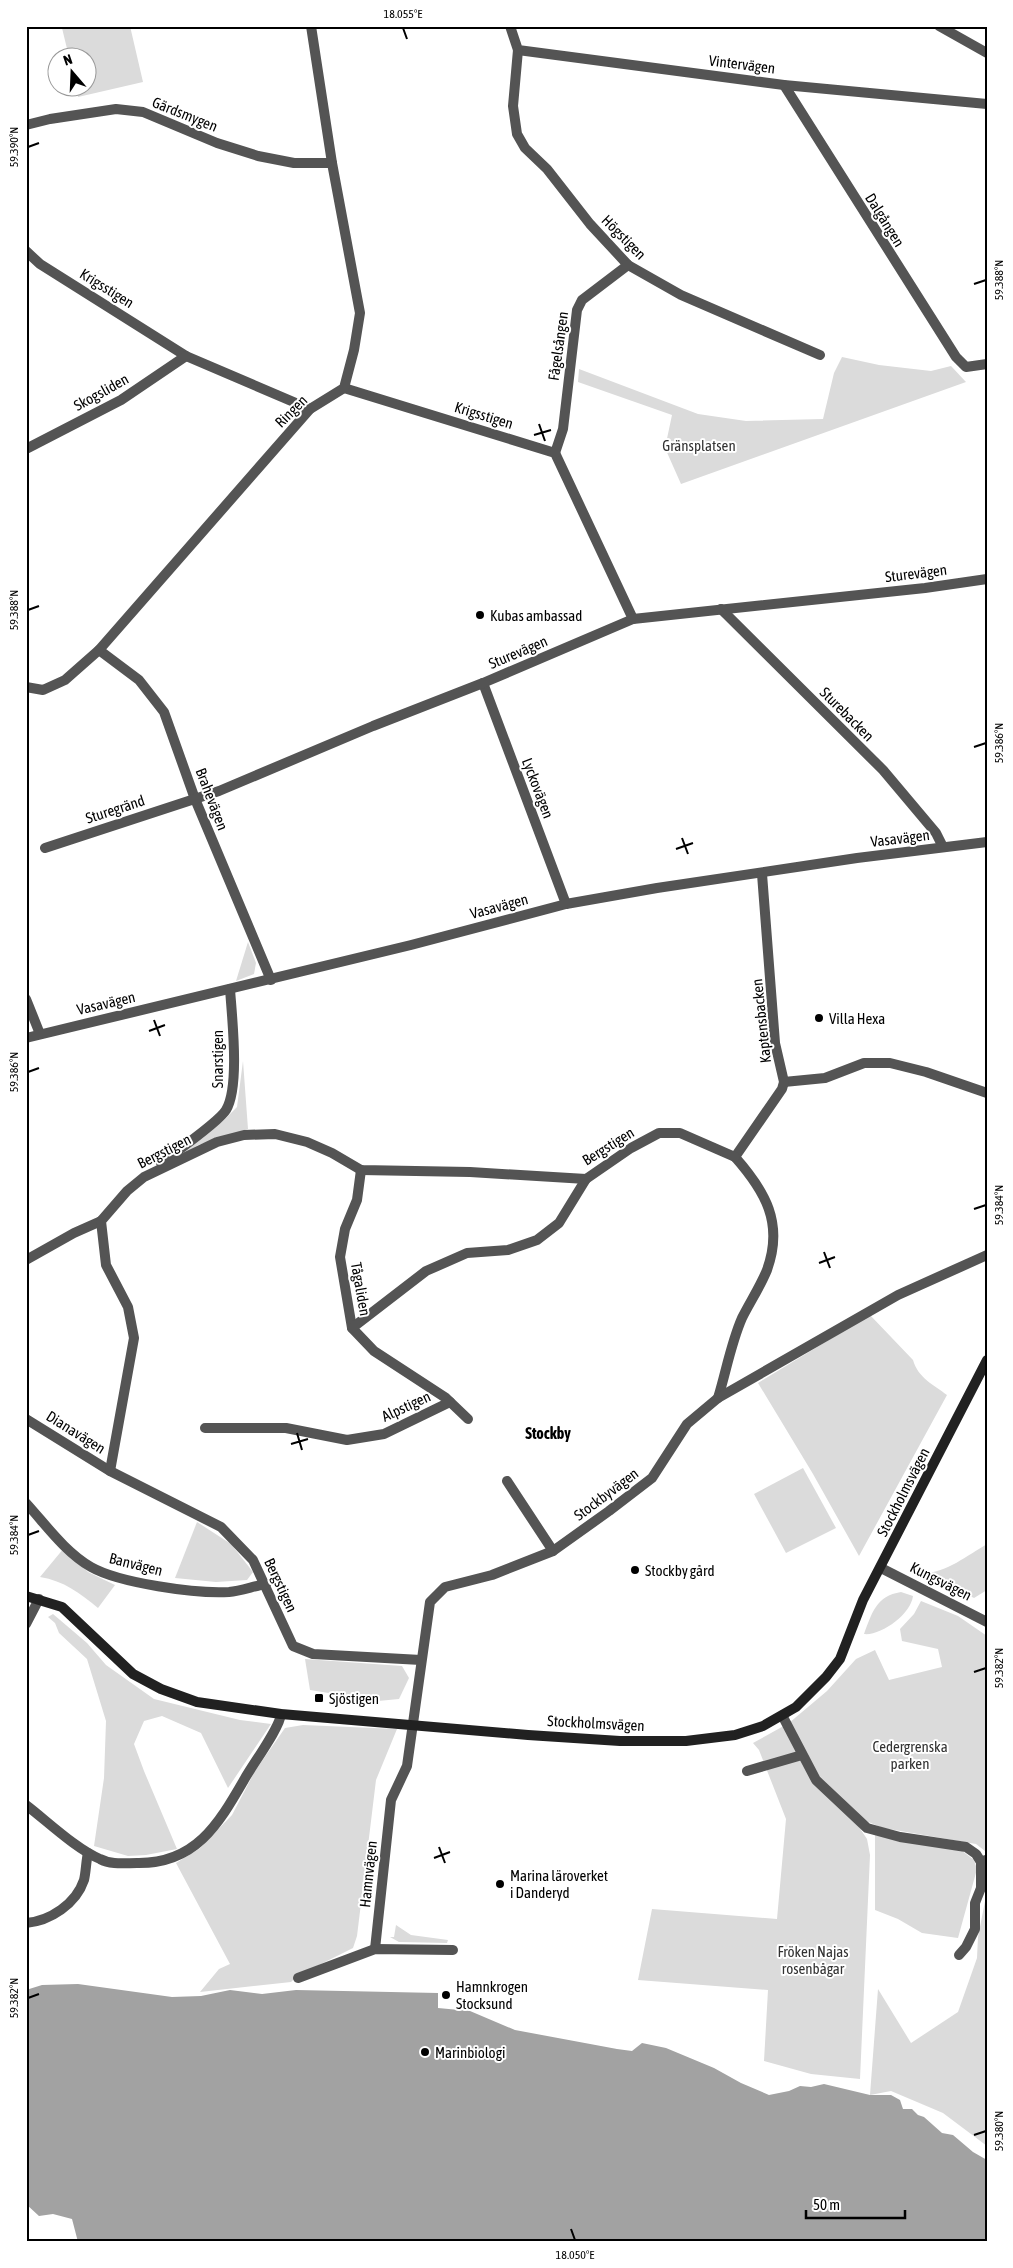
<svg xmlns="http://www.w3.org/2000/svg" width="1013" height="2268" viewBox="0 0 1013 2268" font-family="'Asap Condensed',sans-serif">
<rect width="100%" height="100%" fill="#fff"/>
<g fill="#dbdbdb">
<path d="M71,26H130L143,82L78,97L76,88H88V58L69,57L62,28Z"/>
<path d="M842,357L879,365L931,371L951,366L966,382L681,484L665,448L672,415L578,382L579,369L698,414L746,421L823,419L834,373Z"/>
<path d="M248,942L256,963L254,974L236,981Z"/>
<path d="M243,1061L248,1129L198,1145L166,1164L224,1120L237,1107Z"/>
<path d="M870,1315L913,1360C918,1378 934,1385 947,1395L859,1556L813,1474L758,1383Z"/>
<path d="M803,1468L836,1528L786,1553L754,1494Z"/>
<path d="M197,1522L231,1544L253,1572L247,1580L216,1582L175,1578Z"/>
<path d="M987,1544V1590L974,1598L924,1573C946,1573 968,1555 987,1544Z"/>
<path d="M64,1548L88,1572L115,1585L98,1608C80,1593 64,1581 40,1577Z"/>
<path d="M901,1592L913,1596C911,1614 881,1636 864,1634C872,1613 876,1596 901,1592Z"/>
<path d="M921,1601L958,1616L987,1636V1856L985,1851L976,1844L883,1828L866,1821L814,1783L855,1821L867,1839L870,1855L860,2079L811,2074L764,2061L768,1990L638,1980L652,1909L777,1919L786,1819L759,1750L753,1743L789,1723L827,1691L856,1659L875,1650L889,1680L942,1667L938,1649L902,1641L900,1629L914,1614Z"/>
<path d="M53,1614L87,1643L106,1665L154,1699L240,1720L271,1724L228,1788L201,1733L162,1716L144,1721L134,1744L144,1771L177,1849L146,1855L128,1856L94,1846L104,1778L106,1721L87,1659L59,1633L55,1623L48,1617Z"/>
<path d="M305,1659L402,1666L409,1678L399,1699L378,1701L310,1690Z"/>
<path d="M303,1725L397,1729L376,1780L357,1936L353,1948L297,1976L291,1982L200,1992L219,1969L230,1964L176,1863L199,1849L232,1815L255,1771L285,1728Z"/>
<path d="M875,1835L961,1850L974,1860L977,1869L958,1938L922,1933L898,1919L875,1910Z"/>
<path d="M987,1891V2146L943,2113L891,2091L870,2095L878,1989L911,2043L958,2012L977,1958L978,1937Z"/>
<path d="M396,1925L411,1935L448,1940L447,1943L399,1942L390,1937H394Z"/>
</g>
<path fill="#a2a2a2" d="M78,1984L172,1997L201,1996L230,1990L262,1994L296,1990L438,1993V2008L470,2011L515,2030L617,2049L632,2051L642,2043L666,2048L714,2068L741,2083L769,2095L789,2091L800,2086L811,2087L824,2084L870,2095H891L900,2100L903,2109H912L918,2115L924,2117L942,2133L953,2135L973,2152L987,2160V2242H78L72,2219L53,2214L39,2216L26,2204V1990L42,1985Z"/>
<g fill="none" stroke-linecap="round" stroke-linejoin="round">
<g stroke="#545454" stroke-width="10">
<path d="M510,26L518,50L784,85L987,104"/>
<path d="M939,26L987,53"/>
<path d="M518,50L513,106L517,134L525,148L547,169L590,224L628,265L681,295L820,355"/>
<path d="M784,85L956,357L966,367L987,364"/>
<path d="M26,125L50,119L116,109L143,112L217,143L258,156L294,163H332"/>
<path d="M26,251L40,264L186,356L310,409"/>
<path d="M344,388L555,453L633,619"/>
<path d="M26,449L121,400L186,356"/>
<path d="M555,453L563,429L577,310L582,300L628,265"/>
<path d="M721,609L883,770L936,833L943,847"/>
<path d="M99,650L139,680L164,712L195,799L271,980"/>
<path d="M483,683L566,904"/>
<path d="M26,687L43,690L65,680L99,650L310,409L344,388L354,350L360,313L332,163L311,26"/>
<path d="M45,848L219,791L373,726L483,683L633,619L925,588L987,579"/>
<path d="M26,999L40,1034"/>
<path d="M26,1038L411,945L566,904L657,888L857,858L987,842"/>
<path d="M784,1082L825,1078L864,1063H890L926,1072L987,1093"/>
<path d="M161,1163C174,1153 219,1122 226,1110C240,1087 232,1018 230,989"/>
<path d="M361,1170L357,1200L345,1229L340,1257L352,1328L374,1351L446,1398L468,1419"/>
<path d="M26,1260L74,1233L101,1221"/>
<path d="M352,1328L426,1271L467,1253L508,1250L537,1240L559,1223L586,1179"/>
<path d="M718,1398C726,1372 731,1343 742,1318C750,1302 760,1287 767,1270C784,1223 765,1191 735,1157L782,1089L784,1082L775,1043L762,874"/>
<path d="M26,1419L110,1471L221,1527L253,1560L293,1646L313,1654L421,1660"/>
<path d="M205,1428H286L347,1440L384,1434L450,1402"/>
<path d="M110,1471L134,1338L128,1307L106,1265L101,1221L127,1191L144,1177L217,1142L244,1135L275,1134L307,1142L332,1153L361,1170L470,1172L586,1179L631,1148L659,1133H680L735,1157"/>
<path d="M507,1481L553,1551"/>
<path d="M26,1503C46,1525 65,1552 91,1567C119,1583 196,1594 229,1592C241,1591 254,1586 266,1584"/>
<path d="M881,1568L987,1622"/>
<path d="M26,1624L39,1599"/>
<path d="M783,1717L816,1780L867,1828L900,1837L966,1847L976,1854L981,1862"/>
<path d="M747,1771L802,1755"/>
<path d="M26,1805C47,1821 76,1849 100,1859C111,1865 125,1863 137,1863C195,1864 218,1825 244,1780C252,1765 280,1728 281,1714"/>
<path d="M26,1923C50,1921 76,1904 84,1880C86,1872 86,1861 88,1853"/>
<path d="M375,1949L391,1800L407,1766L430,1602L445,1587L492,1575L553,1551L609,1511L652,1478L687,1424L718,1398L898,1295L987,1255"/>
<path d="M959,1955L966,1947L975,1929V1903L981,1888V1862L986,1860"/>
<path d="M298,1978L375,1949L453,1950"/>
</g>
<path stroke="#212121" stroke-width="10" d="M26,1596L62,1607L133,1674L161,1689L197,1702L281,1714L528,1735L620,1741H686L735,1735L763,1726L796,1707L826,1677L840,1659L863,1600L987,1360"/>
</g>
<path fill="none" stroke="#000" stroke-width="2" d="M403,28L407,39M28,147L39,143M974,284L986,280M539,424L545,441M534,435L551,430M28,610L39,606M974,747L986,743M682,838L688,854M676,849L693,843M154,1020L160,1036M149,1031L165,1025M28,1072L39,1068M974,1209L986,1205M824,1252L830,1268M819,1263L835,1257M297,1433L302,1450M291,1444L308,1439M28,1535L39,1531M974,1672L986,1668M439,1847L445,1863M434,1858L450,1852M28,1998L39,1994M974,2135L986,2131M571,2229L575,2240"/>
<g fill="#000" stroke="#fff" stroke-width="2">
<circle cx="480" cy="615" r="5"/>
<circle cx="819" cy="1018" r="5"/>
<circle cx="635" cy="1570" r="5"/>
<rect x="314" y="1693" width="10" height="10" rx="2.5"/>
<circle cx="500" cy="1884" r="5"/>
<circle cx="446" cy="1995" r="5"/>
<circle cx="425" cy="2052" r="5"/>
</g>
<g text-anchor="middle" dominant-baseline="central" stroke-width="4" stroke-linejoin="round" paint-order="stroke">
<g font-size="15" fill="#000" stroke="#fff">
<text transform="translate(742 64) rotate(7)">Vintervägen</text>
<text transform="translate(185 114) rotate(22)">Gärdsmygen</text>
<text transform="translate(885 220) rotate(58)">Dalgången</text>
<text transform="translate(624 237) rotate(45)">Högstigen</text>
<text transform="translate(107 288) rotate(32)">Krigsstigen</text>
<text transform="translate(558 346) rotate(-82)">Fågelsången</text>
<text transform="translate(101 392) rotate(-29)">Skogsliden</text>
<text transform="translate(291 411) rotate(-45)">Ringen</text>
<text transform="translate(484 415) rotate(17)">Krigsstigen</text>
<text transform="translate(916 573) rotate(-7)">Sturevägen</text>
<text transform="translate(518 652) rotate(-23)">Sturevägen</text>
<text transform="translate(847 714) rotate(45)">Sturebacken</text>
<text transform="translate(538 788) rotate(69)">Lyckovägen</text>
<text transform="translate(212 799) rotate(69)">Brahevägen</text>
<text transform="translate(115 809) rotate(-18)">Sturegränd</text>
<text transform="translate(900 838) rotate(-7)">Vasavägen</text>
<text transform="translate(499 906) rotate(-15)">Vasavägen</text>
<text transform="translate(106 1003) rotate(-13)">Vasavägen</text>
<text transform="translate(761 1021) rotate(-96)">Kaptensbacken</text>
<text transform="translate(217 1059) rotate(-90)">Snarstigen</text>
<text transform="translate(608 1146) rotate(-32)">Bergstigen</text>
<text transform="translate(164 1151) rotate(-27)">Bergstigen</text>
<text transform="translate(361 1289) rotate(80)">Tågaliden</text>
<text transform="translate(406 1406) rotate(-25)">Alpstigen</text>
<text transform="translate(76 1432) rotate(32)">Dianavägen</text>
<text transform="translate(903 1492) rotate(-63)">Stockholmsvägen</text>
<text transform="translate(606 1494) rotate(-37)">Stockbyvägen</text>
<text transform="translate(136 1564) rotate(14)">Banvägen</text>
<text transform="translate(941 1581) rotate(27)">Kungsvägen</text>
<text transform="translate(281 1585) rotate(65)">Bergstigen</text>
<text transform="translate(596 1723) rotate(3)">Stockholmsvägen</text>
<text transform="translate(368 1874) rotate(-84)">Hamnvägen</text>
</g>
<g font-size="15" fill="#323232" stroke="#fff">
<text x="699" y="445">Gränsplatsen</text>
<text x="910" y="1746">Cedergrenska<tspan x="910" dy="17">parken</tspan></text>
<text x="813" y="1951">Fröken Najas<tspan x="813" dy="17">rosenbågar</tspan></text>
</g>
<g font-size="15" fill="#000" stroke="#fff" text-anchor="start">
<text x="490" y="615">Kubas ambassad</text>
<text x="829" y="1018">Villa Hexa</text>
<text x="645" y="1570">Stockby gård</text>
<text x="329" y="1698">Sjöstigen</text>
<text x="510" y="1875">Marina läroverket<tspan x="510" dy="17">i Danderyd</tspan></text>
<text x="456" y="1986">Hamnkrogen<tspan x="456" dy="17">Stocksund</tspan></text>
<text x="435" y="2052">Marinbiologi</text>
</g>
<g font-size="16" font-weight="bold" fill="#000" stroke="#fff">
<text x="548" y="1433">Stockby</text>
</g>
</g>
<rect width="1013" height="2268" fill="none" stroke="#ffffff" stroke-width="55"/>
<g transform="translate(72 72) rotate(341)"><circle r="24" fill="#ffffff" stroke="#999999"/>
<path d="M0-4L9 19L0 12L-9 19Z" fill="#000000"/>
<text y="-8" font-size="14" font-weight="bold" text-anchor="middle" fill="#000000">N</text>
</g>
<path d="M806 2210v8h99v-8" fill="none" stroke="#000000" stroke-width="2.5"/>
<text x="813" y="2210" font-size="15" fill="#000000" stroke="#ffffff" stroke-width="4" paint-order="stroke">50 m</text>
<rect x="28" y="28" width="958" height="2212" fill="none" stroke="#000" stroke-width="2"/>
<g font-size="12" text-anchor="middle" fill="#000">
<text x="403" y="18">18.055°E</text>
<text transform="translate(14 147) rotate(-90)" y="4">59.390°N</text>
<text transform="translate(999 280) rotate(-90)" y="4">59.388°N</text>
<text transform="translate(14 610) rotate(-90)" y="4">59.388°N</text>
<text transform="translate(999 743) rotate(-90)" y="4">59.386°N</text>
<text transform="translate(14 1072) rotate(-90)" y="4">59.386°N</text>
<text transform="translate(999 1205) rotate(-90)" y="4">59.384°N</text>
<text transform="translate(14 1535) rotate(-90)" y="4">59.384°N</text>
<text transform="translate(999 1668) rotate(-90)" y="4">59.382°N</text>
<text transform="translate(14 1998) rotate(-90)" y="4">59.382°N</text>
<text transform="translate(999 2131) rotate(-90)" y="4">59.380°N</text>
<text x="575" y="2259">18.050°E</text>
</g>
</svg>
